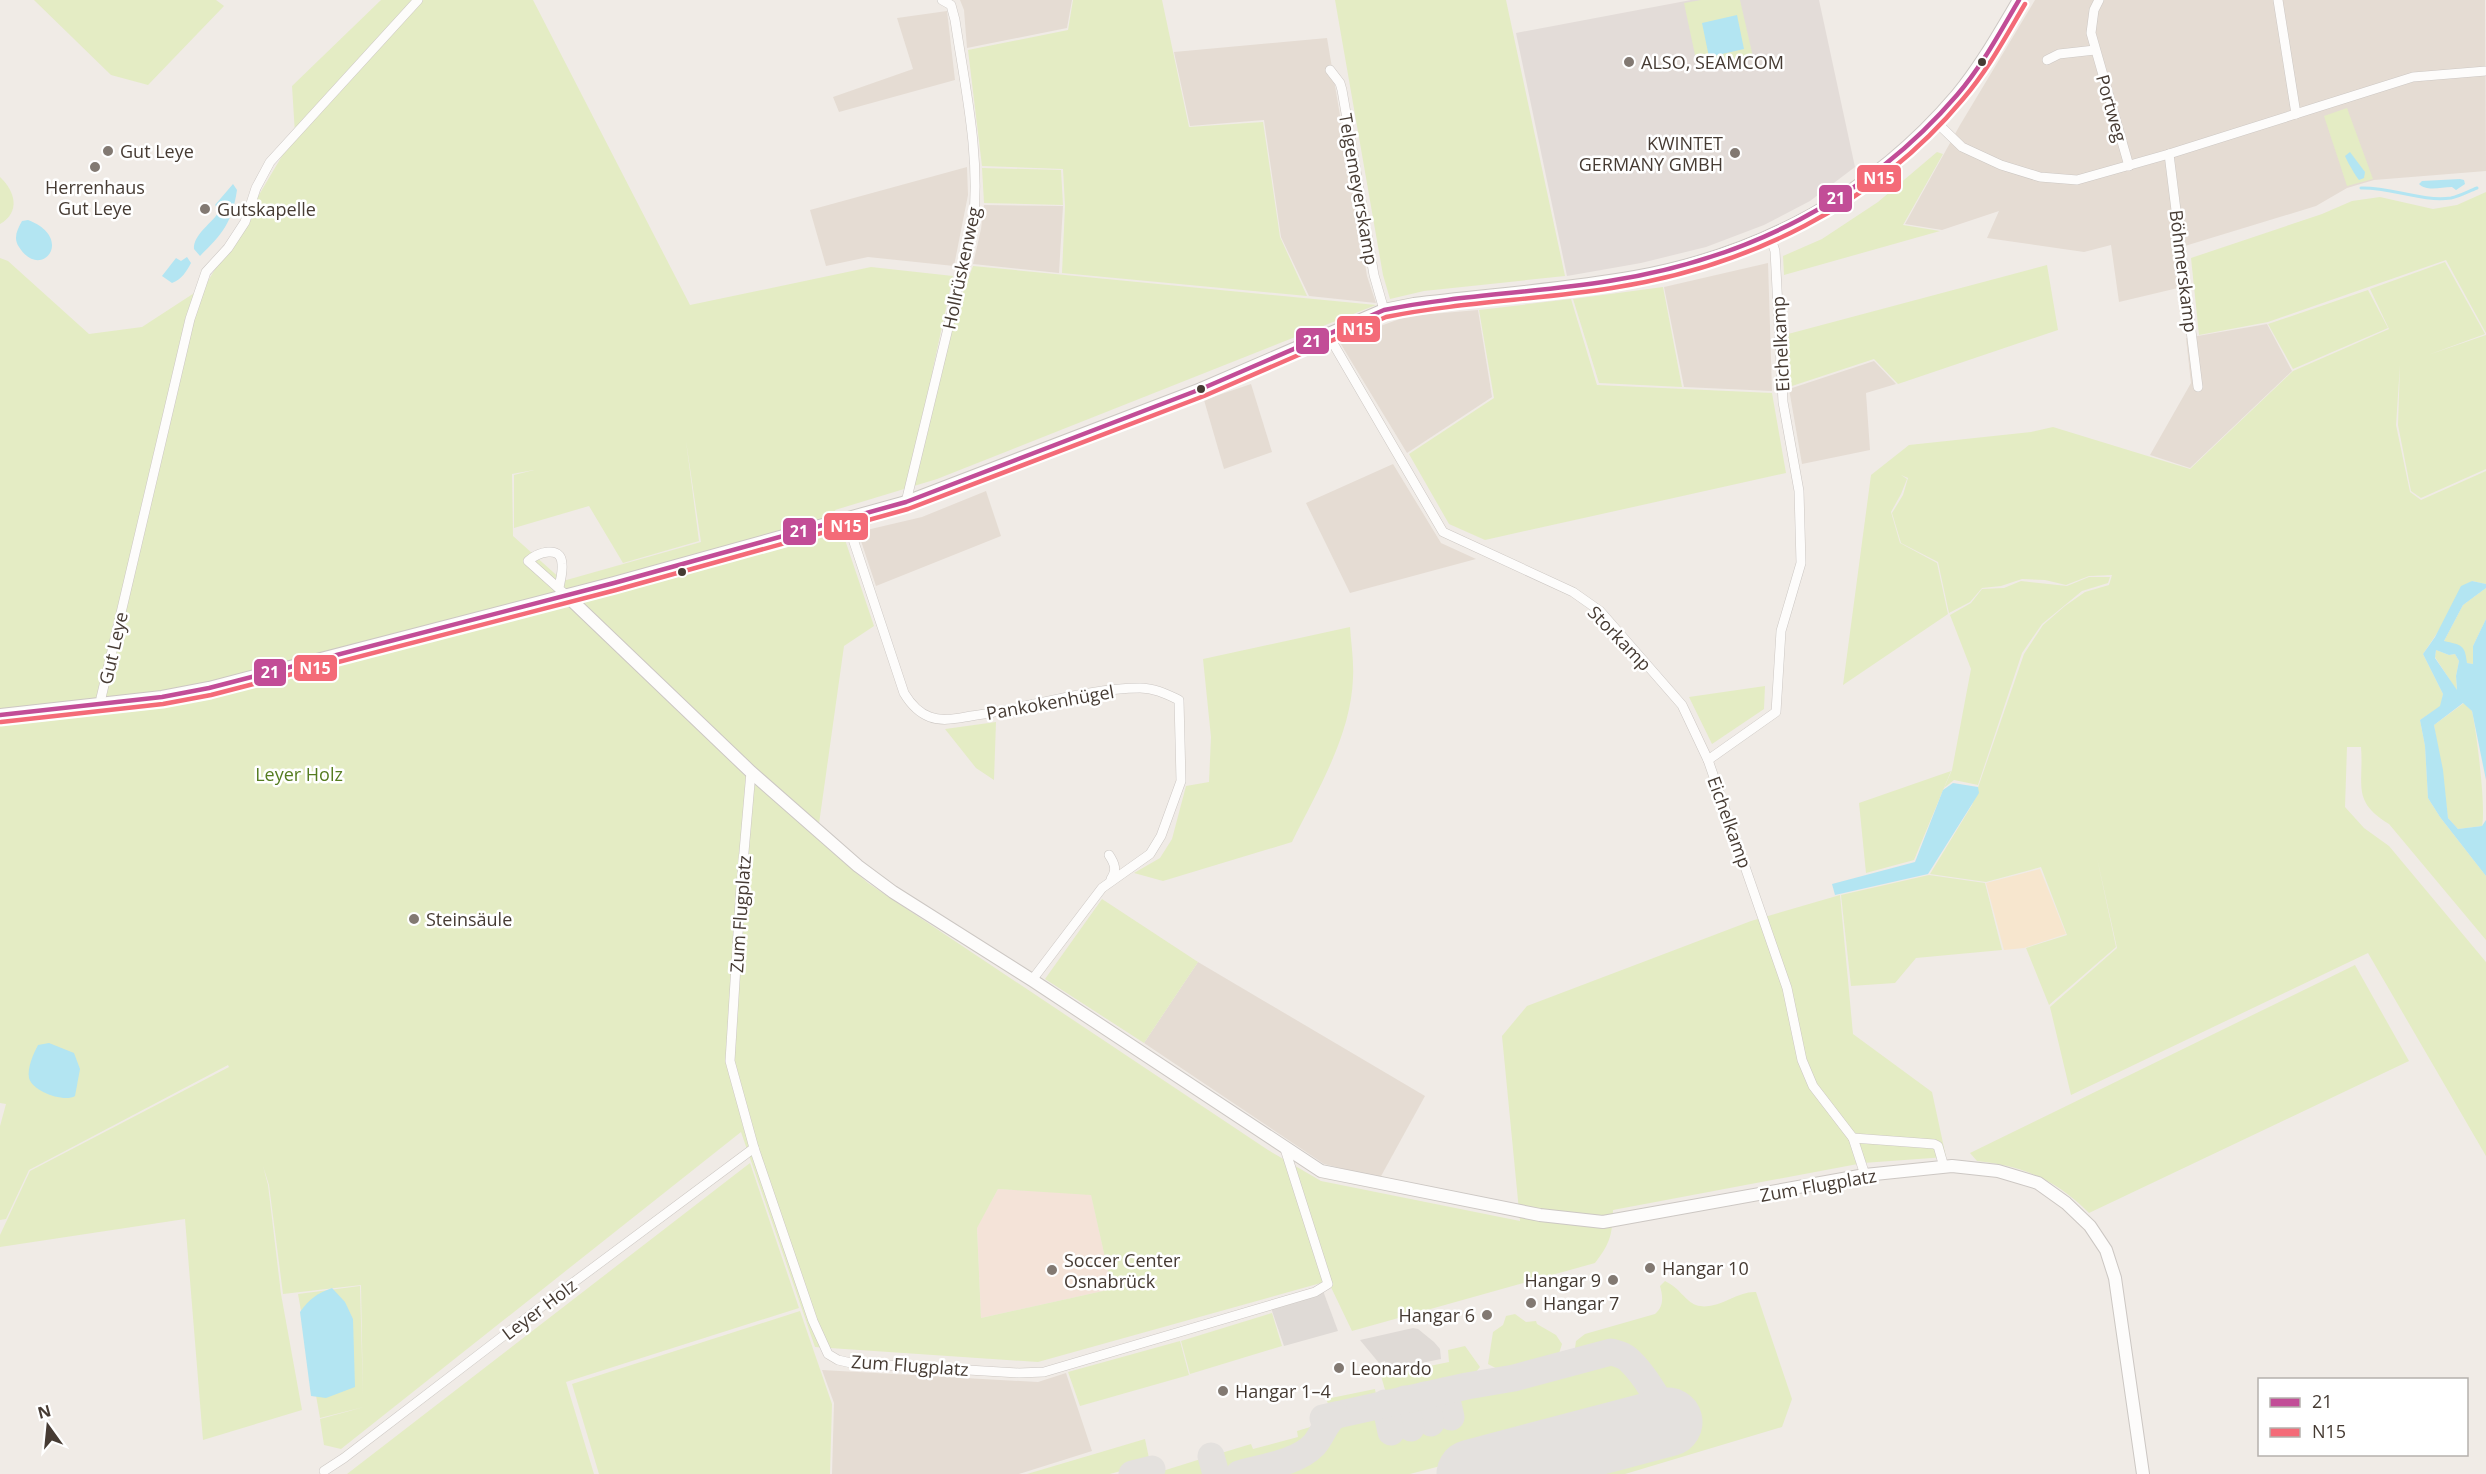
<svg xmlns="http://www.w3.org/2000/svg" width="2486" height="1474" viewBox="0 0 2486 1474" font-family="'Open Sans',sans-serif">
<rect width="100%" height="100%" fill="#f0ebe6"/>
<g fill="#e5dcd3">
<path d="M960,0H1072L1067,28L967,48L964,10Z"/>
<path d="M2035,0H2485L2486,171L2374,180L2347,188L2316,206L2175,249L2178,288L2119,302L2111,245L2084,252L1987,238L1999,211L1942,230L1905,224L1960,125Z"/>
<path d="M947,11L955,80L839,112L833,97L913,69L897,18Z"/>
<path d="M1327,38L1367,276L1376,303L1309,296L1281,237L1264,120L1190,126L1174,52Z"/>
<path d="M967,167L968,195L954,266L868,257L826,266L810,210Z"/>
<path d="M984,205L1063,206L1059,273L973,264L981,229Z"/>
<path d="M1768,263L1772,391L1684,387L1664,287Z"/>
<path d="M1478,310L1492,397L1407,453L1339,341L1408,316Z"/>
<path d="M2267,324L2292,371L2190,468L2150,455L2191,383L2186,338Z"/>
<path d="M1874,361L1896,384L1866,393L1870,450L1802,464L1789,389Z"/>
<path d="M1251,384L1272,452L1224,469L1204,400Z"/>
<path d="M1393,464L1441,543L1476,559L1350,593L1306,503Z"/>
<path d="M986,491L1001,536L876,586L858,532L922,517Z"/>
<path d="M1198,962L1425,1096L1380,1178L1324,1164L1144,1043Z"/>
<path d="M822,1370L1038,1382L1066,1373L1092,1451L1019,1474H832L834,1403Z"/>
</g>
<path fill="#f4e3d8" d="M998,1189L1091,1194L1112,1289L981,1318L977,1227Z"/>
<path fill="#e3dcd8" d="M1691,0H1819L1855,167L1810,201L1764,225L1706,247L1641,263L1567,276L1516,33Z"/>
<g fill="#e4ecc4" fill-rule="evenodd">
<path d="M34,0H216L224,6L148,85L111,75Z"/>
<path d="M381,0H533L690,305L871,267L953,276L932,373L973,266L1376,305L937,479L835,510L874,626L844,646L817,838L868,883L1268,1150L1321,1181L1520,1221L1502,1036L1527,1006L1751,921L1840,895L1853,1034L1932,1092L1946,1157L1863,1163L1613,1210C1612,1235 1611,1242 1595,1263L1352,1331L1328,1281L1038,1362L815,1347L741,1132L341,1449L324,1445L320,1419L364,1407L320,1418L298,1294L360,1286L363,1396L361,1285L283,1294L269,1185L263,1166L268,1185L281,1294L302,1410L203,1440L185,1219L0,1247V1235L30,1171L229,1067L228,1065L29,1170L6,1219L0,1220V1126L6,1104L0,1103V258L8,261L89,334L142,327L205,286L295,134L292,86ZM686,441L701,542L563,581L513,536L512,474L534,470L514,475V528L589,506L623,563L699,541ZM998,1189L1091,1195L1112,1289L981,1318L977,1228Z"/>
<path d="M1073,0H1162L1189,127L1263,122L1280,237L1307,296L1062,273L1065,206L1063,169L982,166L968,50L1068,30Z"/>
<path d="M1335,0H1506L1565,276L1424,291L1390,299L1383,275Z"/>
<path d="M1701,0H1740L1753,57L1698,69L1684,3Z"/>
<path d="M2347,108L2373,179L2347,186L2324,116Z"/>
<path d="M1937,152L1943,154L1903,225L1940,231L1784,275L1783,256L1822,239L1878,202Z"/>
<path d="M982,168L1061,170L1063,205L984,203Z"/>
<path d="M0,177C15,191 21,212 0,224Z"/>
<path d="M2486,192V333L2446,260L2268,322L2199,335L2191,258L2322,214L2352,201L2380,197L2433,209L2457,205Z"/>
<path d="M2445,262L2485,334L2428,355L2486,335V469L2421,498L2411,491L2398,425L2400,365L2396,425L2410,492L2421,500L2486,471V584L2472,581L2423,654L2443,694L2441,706L2420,720L2425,746L2428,798L2440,817L2486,876V940L2389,824C2351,801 2364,785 2361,747H2347L2345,807L2364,828L2389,846L2486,962V1156L2368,953L2071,1095L2050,1007L2117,948L2097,858L2116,947L2049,1005L2026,948L2067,935L2041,867L1986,882L1930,874L1972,805L2024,654L2043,625L2065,606L2085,592L2109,585L2112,575L2089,576L2066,585L2045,580L2022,579L2001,586L1982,588L1970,602L1949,613L1938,562L1901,543L1892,513L1903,495L1908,478L1901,475L1907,479L1901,494L1891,512L1900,543L1937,563L1948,614L1843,685L1871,475L1909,445L2031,432L2053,427L2190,469L2293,371L2389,329L2370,289Z"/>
<path d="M2047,265L2058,330L1898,384L1874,359L1789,387L1788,334Z"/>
<path d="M1663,287L1682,387L1599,383L1573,299Z"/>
<path d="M2368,290L2388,328L2293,369L2268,324Z"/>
<path d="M1571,299L1597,385L1772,393L1786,473L1485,540L1449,524L1409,454L1494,398L1479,310Z"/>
<path d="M2089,577H2110L2108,583L2082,591L2042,624L2022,653L1978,785L1954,780L1944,788L1952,770L1971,669L1950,615L1971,603L1982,589L2004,588L2021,581L2067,586Z"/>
<path d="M2486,588V619L2473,646V664L2467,663L2444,641L2463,605Z"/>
<path d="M1350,627C1351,643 1354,661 1353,678C1351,736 1317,791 1292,842L1163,881L1134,873L1160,858L1172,839L1186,786L1209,782L1211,737L1203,659Z"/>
<path d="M2436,650L2449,655L2455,654L2459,661L2456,676L2457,691L2435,657Z"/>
<path d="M1765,686L1764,709L1712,744L1689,697Z"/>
<path d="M2464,703L2472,711C2477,735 2486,808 2482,826L2458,829L2448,818L2434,725Z"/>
<path d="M996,722L994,780L976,768L945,729Z"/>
<path d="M1951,771L1914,860L1866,873L1859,803Z"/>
<path d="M1929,875L1985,883L2002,950L1916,958L1895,983L1851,986L1841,895Z"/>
<path d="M1102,899L1198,962L1144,1043L1045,979Z"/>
<path d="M2355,965L2409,1061L2089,1213C2056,1180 2024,1166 1977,1161L1970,1153Z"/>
<path d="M750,1163L799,1308L566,1382L594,1474H347Z"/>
<path d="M1665,1281C1680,1288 1685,1301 1696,1305C1716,1312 1736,1291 1756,1292L1792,1399L1782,1427L1625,1474H1530L1692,1432L1685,1398L1665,1397L1659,1392C1631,1353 1631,1339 1580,1353L1575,1348L1576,1341L1585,1334L1655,1314C1664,1306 1663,1297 1660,1286Z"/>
<path d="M800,1311L832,1404L830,1474H599L572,1384Z"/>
<path d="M1272,1313L1282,1346L1190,1374L1181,1341Z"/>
<path d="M1515,1314L1526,1322L1536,1321L1537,1324L1556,1335L1562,1344L1557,1360L1505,1373L1488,1364L1493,1332L1503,1325L1506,1316Z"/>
<path d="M1180,1341L1189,1375L1080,1406L1068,1372Z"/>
<path d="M1465,1346L1480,1367L1470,1379L1464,1381L1391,1396L1386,1393L1381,1376L1449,1362L1448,1350Z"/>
<path d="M1611,1358C1631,1363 1642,1388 1654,1404L1650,1411L1410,1474H1256L1298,1461L1309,1455L1319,1447L1339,1420L1477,1390L1481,1395L1524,1385V1381Z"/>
<path d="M1375,1389L1376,1395L1372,1400L1334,1408L1329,1406L1325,1396L1327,1394L1331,1398Z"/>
<path d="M1317,1425L1318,1432C1313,1439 1308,1445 1301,1449C1286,1458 1238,1473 1222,1469L1218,1454L1251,1444L1253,1449L1298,1437L1297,1431Z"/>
<path d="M1145,1439L1150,1463L1110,1474H1027Z"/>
<path d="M1204,1458L1208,1474H1152H1153Z"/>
</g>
<path fill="#f7e6ce" d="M2040,869L2066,934L2024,948L2004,950L1986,883Z"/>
<g fill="#dfdad6">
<path d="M1322,1288L1338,1331L1284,1346L1270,1305Z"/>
<path d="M1413,1328L1418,1329L1434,1342L1440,1349L1441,1359L1387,1370L1385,1361L1379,1363L1360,1340Z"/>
</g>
<g fill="#b3e5f2" fill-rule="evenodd">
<path d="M1737,15L1744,49L1709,57L1702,23Z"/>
<path d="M2350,152L2365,172L2364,178L2359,180C2356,177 2347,161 2345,156Z"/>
<path d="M2460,179L2464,180L2465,184L2456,190L2452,187C2441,187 2427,192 2419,184L2422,181Z"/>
<path d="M233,184L237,190C232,223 223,233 200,256L194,249C193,234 213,223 220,210L215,205Z"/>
<path d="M28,220C76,238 41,282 19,247C13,238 17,230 22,221Z"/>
<path d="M187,257L191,263C187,271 181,280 172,283L162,276L176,258L181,261Z"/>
<path d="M2472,581L2486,584V588L2463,605L2444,641C2461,645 2465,644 2467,663L2473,664V646L2486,619V780L2472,711L2463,703L2434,725L2443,770L2448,818L2458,829L2482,826L2486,820V876L2440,817L2428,798L2425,746L2420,720L2440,706L2443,694L2423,654L2435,637L2461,586ZM2436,650L2449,655L2455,654L2459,661L2456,676L2457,690L2435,658Z"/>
<path d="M1953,783L1978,787L1979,793L1928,874L1835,895L1832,884L1915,862L1943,790Z"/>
<path d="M49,1043L74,1053L80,1069L75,1096C64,1103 32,1091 29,1078C27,1069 33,1054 38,1045Z"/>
<path d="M332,1288L345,1302L353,1319L355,1387L326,1398L311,1396L300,1312C309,1299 318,1293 332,1288Z"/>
</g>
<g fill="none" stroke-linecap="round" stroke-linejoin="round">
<path stroke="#b3e5f2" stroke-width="3" d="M2361,188C2391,187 2421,202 2451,198C2460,196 2469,191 2477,188"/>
<g stroke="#e4e1de" stroke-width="27">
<path d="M1445,1391L1451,1417"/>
<path d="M1425,1395L1431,1423"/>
<path d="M1405,1399L1411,1428"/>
<path d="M1385,1403L1391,1432"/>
<path d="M1323,1418L1467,1386L1514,1378L1611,1352C1618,1354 1624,1355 1629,1360C1644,1374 1662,1403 1668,1422"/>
<path d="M1211,1456L1216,1474"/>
<path d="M1132,1474L1152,1469"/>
<path d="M1239,1474C1262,1467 1297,1463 1314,1445C1322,1436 1326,1421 1336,1415"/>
</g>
<path stroke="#e4e1de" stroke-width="69" d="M1471,1474L1668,1422"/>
<g stroke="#ccc7c3" stroke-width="10">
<g id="minor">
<path d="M2099,0L2094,10L2091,33L2129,166"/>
<path d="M2278,0L2296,114"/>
<path d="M2047,60L2059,54L2095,50"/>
<path d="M1330,70L1340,83L1342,90L1374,275L1384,310"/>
<path d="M1934,120L1962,147L2001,165L2040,177L2077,180L2169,154L2413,77L2486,71"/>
<path d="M2169,154L2198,387"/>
<path d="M1327,333L1443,532L1573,592L1600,611L1682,705L1708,760L1787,988L1802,1060L1813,1086L1853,1138L1865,1175"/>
<path d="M906,502L973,225C981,157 965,87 955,20L951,5L942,0"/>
<path d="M846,518L904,693C910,703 919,713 930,717C943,722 958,718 971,716C1025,709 1087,688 1140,688C1154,688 1166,694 1179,700L1181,781L1161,836L1150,854L1102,888L1032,980"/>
<path d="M559,588C560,581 563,572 562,564C561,544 537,553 528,561L566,595"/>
<path d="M101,698L190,319L206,272L228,248L245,222L256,188L270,162L418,0"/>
<path d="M1708,760L1776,712L1781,631L1801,563L1799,491L1783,402L1775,251L1770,236"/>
<path d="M751,772L741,886L730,1061L754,1148L813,1321L828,1354L838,1360L851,1363L1019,1373L1044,1372L1315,1292L1328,1284L1285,1149"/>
<path d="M1109,855C1115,864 1117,870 1111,879"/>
<path d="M1853,1138L1934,1144L1938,1146L1944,1167"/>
<path d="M324,1471L344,1458L558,1294L754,1148"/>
</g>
</g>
<g stroke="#ccc7c3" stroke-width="14">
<g id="tertiary">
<path d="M566,595L751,772L858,866L893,892L1032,980L1321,1171L1540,1215L1603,1222L1865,1175L1952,1166L1998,1171L2038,1183L2066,1203L2090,1226L2106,1250L2115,1278L2143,1474"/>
<path d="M0,715L162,697L209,688L614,583L906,502L1201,389L1384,310L1414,304C1487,295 1562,290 1635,277C1762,254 1873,194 1957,95C1981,66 2000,32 2019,0"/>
</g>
</g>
<use href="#minor" stroke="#fdfcfb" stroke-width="9"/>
<use href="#tertiary" stroke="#fdfcfb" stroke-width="12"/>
<g stroke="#fff" stroke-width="9">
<path id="bus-1" d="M0,715L162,697L209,688L614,583L906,502L1201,389L1384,310C1458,295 1534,293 1609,281C1744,260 1867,200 1957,95C1982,66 2000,32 2019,0"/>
</g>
<g stroke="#fff" stroke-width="9">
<path id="bus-2" d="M1,722L163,704L211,695L616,590L908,509L1204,396L1386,317C1460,302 1537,300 1612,288C1747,267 1874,206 1963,99C1988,70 2006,36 2025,4"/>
</g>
<use href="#bus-1" stroke="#c24d97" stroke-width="4.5"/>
<use href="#bus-2" stroke="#f46b78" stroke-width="4.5"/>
</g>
<g fill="#827972" stroke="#fff" stroke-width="2">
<circle cx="1629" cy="62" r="6"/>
<circle cx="108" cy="151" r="6"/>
<circle cx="1735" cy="153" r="6"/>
<circle cx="95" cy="167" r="6"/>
<circle cx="205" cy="209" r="6"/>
<circle cx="414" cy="919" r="6"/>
<circle cx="1650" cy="1268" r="6"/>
<circle cx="1052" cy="1270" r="6"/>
<circle cx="1613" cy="1280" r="6"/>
<circle cx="1531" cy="1303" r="6"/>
<circle cx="1487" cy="1315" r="6"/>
<circle cx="1339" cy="1368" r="6"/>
<circle cx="1223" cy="1391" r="6"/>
</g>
<g fill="#463b33" stroke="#fff" stroke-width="2">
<circle cx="1982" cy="62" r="5"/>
<circle cx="1201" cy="389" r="5"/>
<circle cx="682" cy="572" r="5"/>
</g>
<g text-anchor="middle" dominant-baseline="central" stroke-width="5" stroke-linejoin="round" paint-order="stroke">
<g font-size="18" fill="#463b33" stroke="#fff" text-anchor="start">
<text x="1641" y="62">ALSO, SEAMCOM</text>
<text x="1723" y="143" text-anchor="end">KWINTET<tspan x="1723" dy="21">GERMANY GMBH</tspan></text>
<text x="120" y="151">Gut Leye</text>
<text x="95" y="187" text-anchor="middle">Herrenhaus<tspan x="95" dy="21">Gut Leye</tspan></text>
<text x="217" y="209">Gutskapelle</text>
<text x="426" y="919">Steinsäule</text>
<text x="1064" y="1260">Soccer Center<tspan x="1064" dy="21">Osnabrück</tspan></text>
<text x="1662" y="1268">Hangar 10</text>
<text x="1601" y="1280" text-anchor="end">Hangar 9</text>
<text x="1543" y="1303">Hangar 7</text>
<text x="1475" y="1315" text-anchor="end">Hangar 6</text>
<text x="1351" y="1368">Leonardo</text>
<text x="1235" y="1391">Hangar 1–4</text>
</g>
<g font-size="18" fill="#463b33" stroke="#fff">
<text transform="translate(2112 108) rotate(74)">Portweg</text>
<text transform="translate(1359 189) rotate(80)">Telgemeyerskamp</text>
<text transform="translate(961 268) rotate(-78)">Hollrüskenweg</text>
<text transform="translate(2184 271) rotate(83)">Böhmerskamp</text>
<text transform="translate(1780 344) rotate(-93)">Eichelkamp</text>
<text transform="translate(1620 638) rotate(46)">Storkamp</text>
<text transform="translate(113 648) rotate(-77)">Gut Leye</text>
<text transform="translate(1050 702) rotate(-10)">Pankokenhügel</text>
<text transform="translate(1730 822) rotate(70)">Eichelkamp</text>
<text transform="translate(740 914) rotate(-86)">Zum Flugplatz</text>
<text transform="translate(1818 1185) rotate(-10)">Zum Flugplatz</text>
<text transform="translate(539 1309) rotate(-37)">Leyer Holz</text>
<text transform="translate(910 1365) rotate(4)">Zum Flugplatz</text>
</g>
<g font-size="18" fill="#557c21" stroke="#fff">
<text x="299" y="774">Leyer Holz</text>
</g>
</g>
<g stroke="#fff" stroke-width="2">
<rect x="1856" y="164" width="46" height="29" rx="6" fill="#f46b78"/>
<rect x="1818" y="184" width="35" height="29" rx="6" fill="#c24d97"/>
<rect x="1336" y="315" width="45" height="28" rx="6" fill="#f46b78"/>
<rect x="1295" y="327" width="35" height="28" rx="6" fill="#c24d97"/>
<rect x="823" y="512" width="46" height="29" rx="6" fill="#f46b78"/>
<rect x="782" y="517" width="35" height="29" rx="6" fill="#c24d97"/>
<rect x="293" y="654" width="45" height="28" rx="6" fill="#f46b78"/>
<rect x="253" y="658" width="34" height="29" rx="6" fill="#c24d97"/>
</g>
<g font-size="16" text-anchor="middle" font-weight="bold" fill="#fff">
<text x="1879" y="184">N15</text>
<text x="1836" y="204">21</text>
<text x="1358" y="335">N15</text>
<text x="1312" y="347">21</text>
<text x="846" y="532">N15</text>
<text x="799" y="537">21</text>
<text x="315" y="674">N15</text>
<text x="270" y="678">21</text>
</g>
<rect x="2258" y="1378" width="210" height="78" fill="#ffffff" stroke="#b5b1ad" stroke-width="1.5"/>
<rect x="2270" y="1398" width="30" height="9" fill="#c24d97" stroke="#b5b1ad" stroke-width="1.5"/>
<text x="2312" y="1408" font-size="18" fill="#463b33">21</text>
<rect x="2270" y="1428" width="30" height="9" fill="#f46b78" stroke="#b5b1ad" stroke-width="1.5"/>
<text x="2312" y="1438" font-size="18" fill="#463b33">N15</text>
<g transform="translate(48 1426) rotate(345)" stroke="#ffffff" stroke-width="4.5" paint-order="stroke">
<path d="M0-4.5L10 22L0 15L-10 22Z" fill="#463b33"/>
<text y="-9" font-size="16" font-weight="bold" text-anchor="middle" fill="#463b33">N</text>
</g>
</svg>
